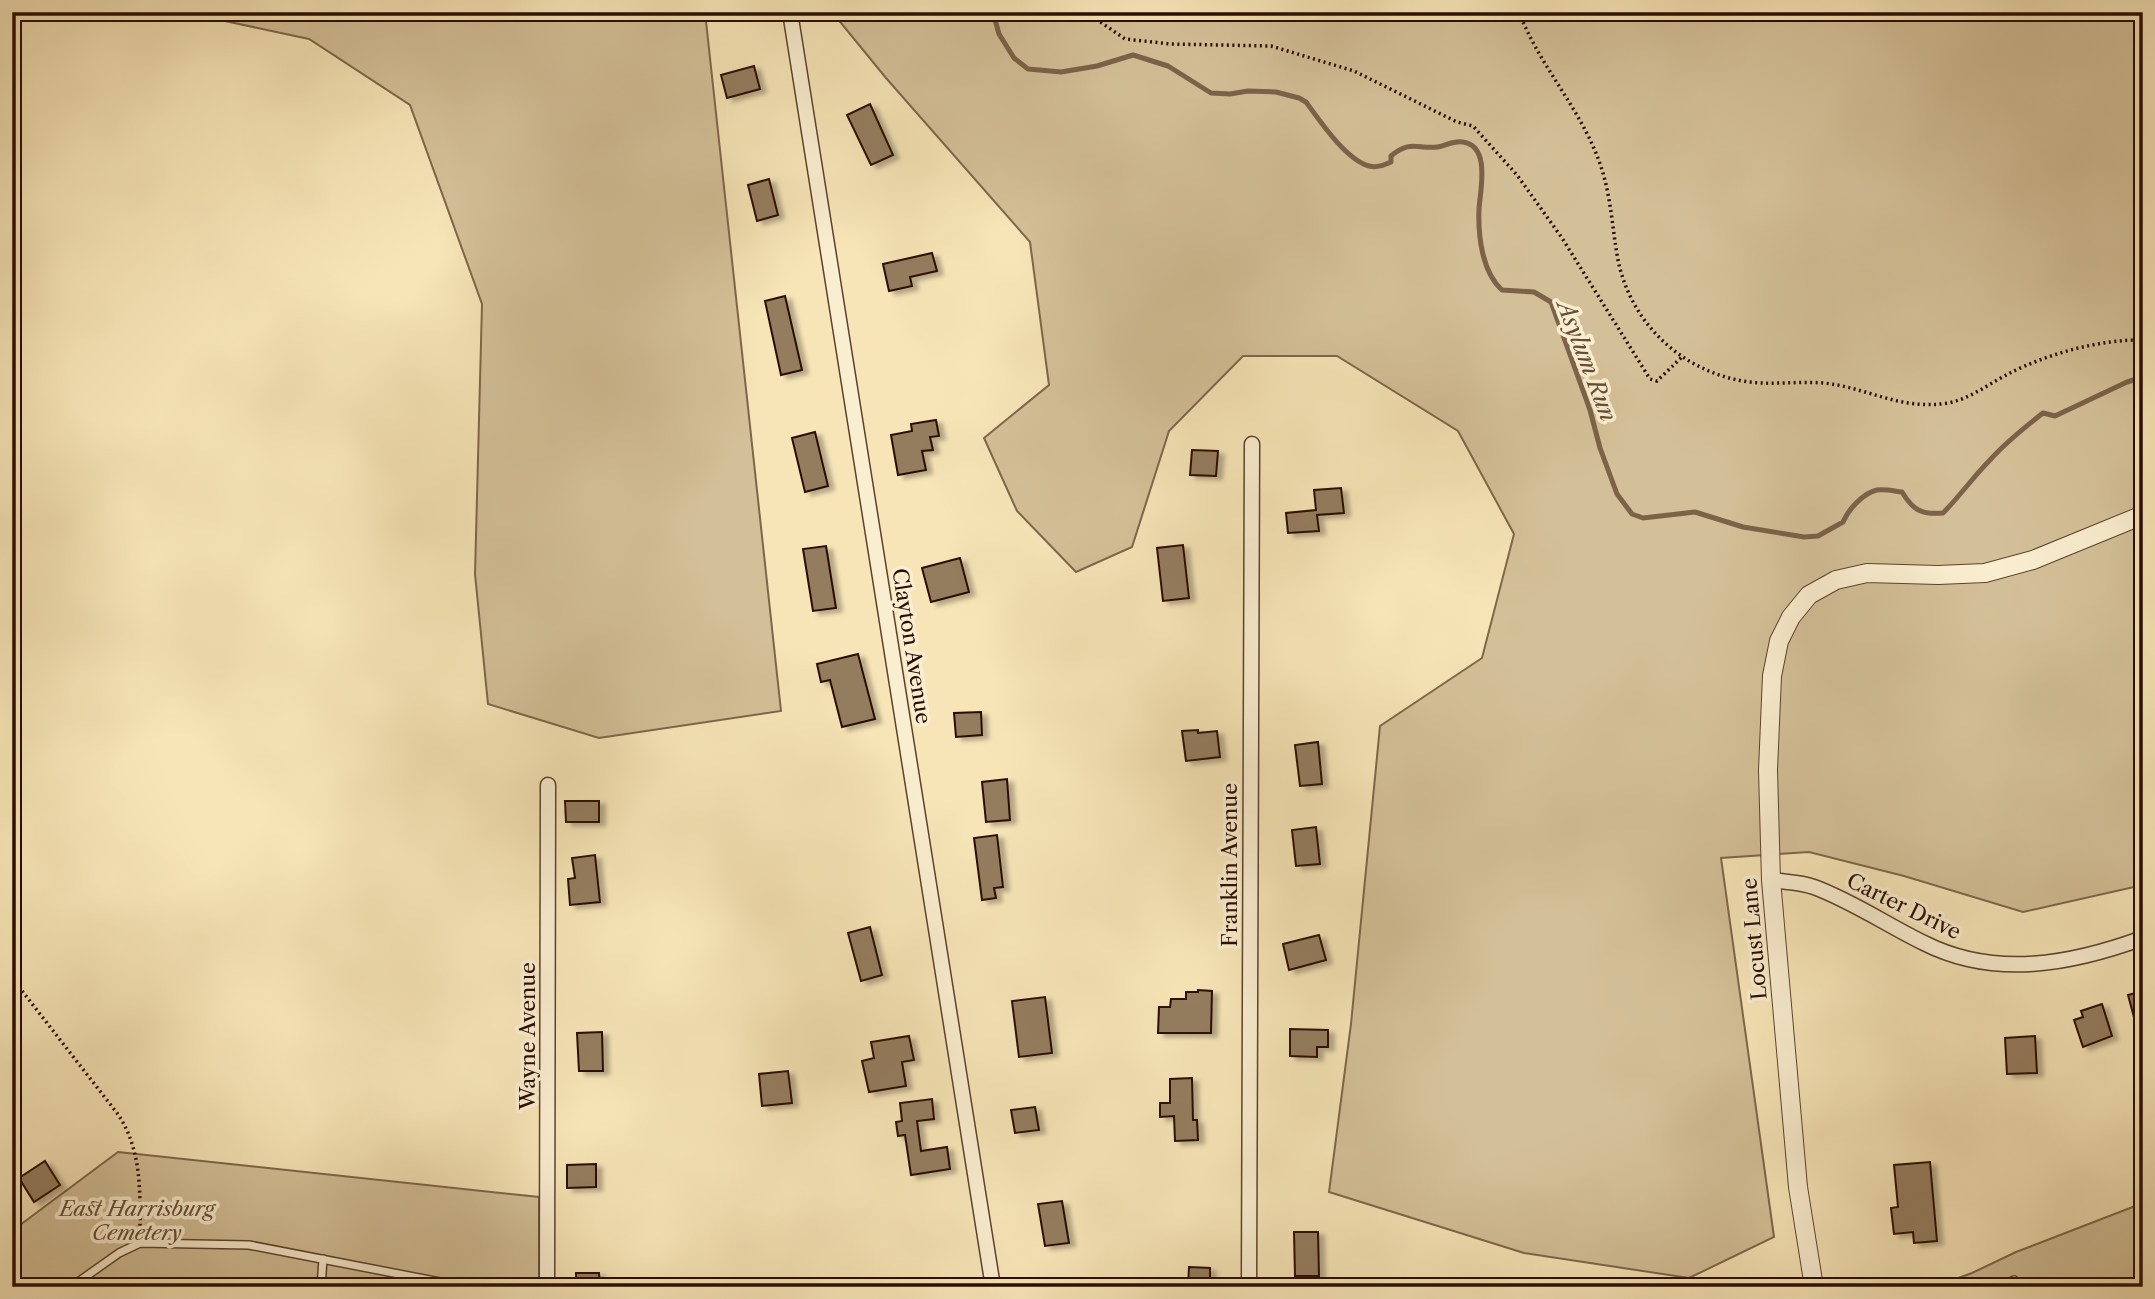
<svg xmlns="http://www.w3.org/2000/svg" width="2155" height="1299" viewBox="0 0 2155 1299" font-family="'Libre Caslon Text',serif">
<defs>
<filter id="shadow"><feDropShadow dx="6" dy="3.5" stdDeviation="2" flood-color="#0004"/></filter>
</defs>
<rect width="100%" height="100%" fill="#f7e5b7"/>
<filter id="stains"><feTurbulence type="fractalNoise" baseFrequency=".00286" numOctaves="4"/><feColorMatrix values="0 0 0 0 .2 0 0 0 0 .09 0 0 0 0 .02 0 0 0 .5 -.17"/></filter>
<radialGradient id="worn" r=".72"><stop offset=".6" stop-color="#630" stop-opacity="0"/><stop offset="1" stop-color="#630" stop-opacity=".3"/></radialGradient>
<g fill="#d4c098" stroke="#7e664c" stroke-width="2">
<path d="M183,12H705L781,711L599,738L488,704L475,574L482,304L410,105L309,39Z"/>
<path d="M832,12H2143V885L2023,912L1904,876L1809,852L1721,858L1774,1237L1689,1278L1524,1253L1329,1192L1351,1024L1380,726L1482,658L1514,534L1458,431L1337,356H1243L1169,431L1132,547L1076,572L1017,511L984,438L1049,385L1030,242L886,78Z"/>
<path d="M118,1152L539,1197V1287H12V1231Z"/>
<path d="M2143,1203V1287H1934L1972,1273L2016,1252Z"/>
</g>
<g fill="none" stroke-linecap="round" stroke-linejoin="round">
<path stroke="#7b6249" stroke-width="5" d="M989,12L994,16L999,34L1014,58L1028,69L1061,72L1097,66L1133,55L1168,66L1211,93L1230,94L1248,91L1276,92L1299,98L1306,102C1320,121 1346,160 1369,166C1377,168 1384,165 1391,162V156C1410,140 1417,149 1437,147C1446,146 1453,140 1463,142C1491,146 1480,191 1479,209C1478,236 1482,272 1502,290L1534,292L1551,302L1590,410L1600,448L1617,494L1632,514L1643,518L1695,512L1743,527L1804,537L1818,536L1843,522C1848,510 1863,493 1877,490C1885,489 1894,491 1902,492C1913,510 1921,515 1943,513C1960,496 1973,477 1990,460C2005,443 2025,427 2043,413L2055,416L2127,382L2143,377"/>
</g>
<g fill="#947d5f" stroke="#290c00" stroke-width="2" filter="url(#shadow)">
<path d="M754,66L760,89L727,98L721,75Z"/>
<path d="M870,104L893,155L871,165L847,115Z"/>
<path d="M769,179L778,215L757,221L748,185Z"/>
<path d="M932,253L937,271L910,277L912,286L889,291L883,264Z"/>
<path d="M785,296L802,370L781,375L765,301Z"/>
<path d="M936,420L939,436L930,437L933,450L922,451L926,470L898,475L891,435L912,431L911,424Z"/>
<path d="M815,432L828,486L805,492L792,438Z"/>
<path d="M1192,450L1218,451L1216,476L1190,475Z"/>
<path d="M1341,488L1344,513L1317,515L1319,531L1288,533L1286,513L1316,510L1314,490Z"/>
<path d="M1183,545L1189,598L1163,601L1157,548Z"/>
<path d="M826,546L836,608L813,611L803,549Z"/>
<path d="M960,558L969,592L931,602L922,568Z"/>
<path d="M858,654L875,719L842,727L830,680L821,682L817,664Z"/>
<path d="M981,712L982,735L956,737L954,713Z"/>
<path d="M1198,730V733L1217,731L1220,757L1186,761L1182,731Z"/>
<path d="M1318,742L1322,784L1300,786L1295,745Z"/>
<path d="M1007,779L1010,820L986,822L982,782Z"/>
<path d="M565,801H599V822H566Z"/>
<path d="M1316,827L1320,864L1296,866L1292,830Z"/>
<path d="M997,835L1003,887L994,888L996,898L982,900L974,838Z"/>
<path d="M595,855L600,902L570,905L568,879L575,878L572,858Z"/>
<path d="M870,927L882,975L861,981L848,933Z"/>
<path d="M1319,935L1326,960L1289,970L1283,944Z"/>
<path d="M1198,990L1212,991L1211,1033H1158L1159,1007H1170L1171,999H1186V992H1198Z"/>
<path d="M2143,991V1031L2138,1032L2128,995Z"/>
<path d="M1045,997L1052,1053L1019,1057L1012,1001Z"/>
<path d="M2102,1004L2112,1036L2083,1047L2074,1020L2083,1017L2081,1011Z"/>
<path d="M1290,1029L1328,1030V1047H1317V1057L1290,1056Z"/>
<path d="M602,1032L603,1071H579L577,1033Z"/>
<path d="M909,1036L914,1060L902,1062L906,1086L869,1092L862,1061L874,1058L871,1042Z"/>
<path d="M2035,1036L2037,1073L2007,1074L2005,1038Z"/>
<path d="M788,1071L792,1103L762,1106L759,1074Z"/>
<path d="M1192,1078L1193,1120H1197L1198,1140L1175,1141L1174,1116L1160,1117V1103H1170V1079Z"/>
<path d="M932,1099L934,1119L917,1121L921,1151L947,1147L950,1169L911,1175L905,1135L898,1136L896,1122L902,1121L900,1103Z"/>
<path d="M1035,1107L1039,1130L1015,1133L1011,1110Z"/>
<path d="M45,1161L60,1185L34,1202L19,1178Z"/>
<path d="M1930,1162L1937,1241L1914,1243L1913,1232L1894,1234L1891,1208L1898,1207L1894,1165Z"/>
<path d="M596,1164V1187L567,1188V1165Z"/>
<path d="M1062,1201L1069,1243L1045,1246L1038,1204Z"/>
<path d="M1294,1232H1318L1319,1276H1295Z"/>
<path d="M1189,1267L1210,1268V1287H1188Z"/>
<path d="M576,1273H599L600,1287H576Z"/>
</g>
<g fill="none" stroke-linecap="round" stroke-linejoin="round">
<g stroke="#5c422e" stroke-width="10">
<g id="service">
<path d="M71,1287L119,1253L140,1243L249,1245L466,1287"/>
<path d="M321,1287L323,1259"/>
<path d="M1999,1287L2014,1280"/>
</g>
</g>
<g stroke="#5c422e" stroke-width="17">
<g id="minor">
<path d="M790,12L993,1287"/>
<path d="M1771,880C1785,882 1801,882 1814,887C1852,901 1887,925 1924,943C1995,979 2072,964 2143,938"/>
<path d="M547,1287L548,785"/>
<path d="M1249,1287L1252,444"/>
</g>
</g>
<g stroke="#5c422e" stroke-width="20">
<path id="tertiary" d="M1814,1287L1798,1187L1771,880L1768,770L1772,676L1779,641L1791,617L1809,595L1836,580L1867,573L1938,575L1985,573L2033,560L2143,515"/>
</g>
<g stroke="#290c00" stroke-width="3.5" stroke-dasharray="2 3.5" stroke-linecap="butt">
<path d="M1075,12L1096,19L1125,39L1171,44L1271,46L1354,71L1457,122L1473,126L1517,175L1562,238L1650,379L1657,381L1683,356"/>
<path d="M1519,12C1539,65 1580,108 1599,161C1611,193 1612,228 1618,260C1631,324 1683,373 1749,382C1773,385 1798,381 1823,383C1867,387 1900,411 1948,403C1970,399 1990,383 2010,373C2047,354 2101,339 2143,340"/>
<path d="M12,978L117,1113C142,1149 140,1191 140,1233"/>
</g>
<use href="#service" stroke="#faeed0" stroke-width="7"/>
<use href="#minor" stroke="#faeed0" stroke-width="14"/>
<use href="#tertiary" stroke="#faeed0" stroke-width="18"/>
</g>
<g text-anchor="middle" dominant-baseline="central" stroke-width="7" stroke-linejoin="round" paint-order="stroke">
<g font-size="21" fill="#290c00" stroke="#faeed0">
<text transform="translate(912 646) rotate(81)">Clayton Avenue</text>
<text transform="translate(1229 865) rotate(-90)">Franklin Avenue</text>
<text transform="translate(1904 906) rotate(26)">Carter Drive</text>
<text transform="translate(1754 939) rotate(-95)">Locust Lane</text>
<text transform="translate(527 1036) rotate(-90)">Wayne Avenue</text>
</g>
<g font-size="21" font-style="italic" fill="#654b35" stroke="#faeed0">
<text x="137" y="1208">East Harrisburg<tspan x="137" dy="24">Cemetery</tspan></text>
</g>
<g font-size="23" font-style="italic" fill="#664c36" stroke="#faeed0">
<text transform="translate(1587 361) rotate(69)">Asylum Run</text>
</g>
</g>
<rect width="2155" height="1299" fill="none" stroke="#f7e5b7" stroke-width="42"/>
<rect x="14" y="14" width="2127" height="1271" fill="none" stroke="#290c00" stroke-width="3.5"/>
<rect x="21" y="21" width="2113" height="1257" fill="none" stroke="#290c00" stroke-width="2"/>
<rect width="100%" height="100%" filter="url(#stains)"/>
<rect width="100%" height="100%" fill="url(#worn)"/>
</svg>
